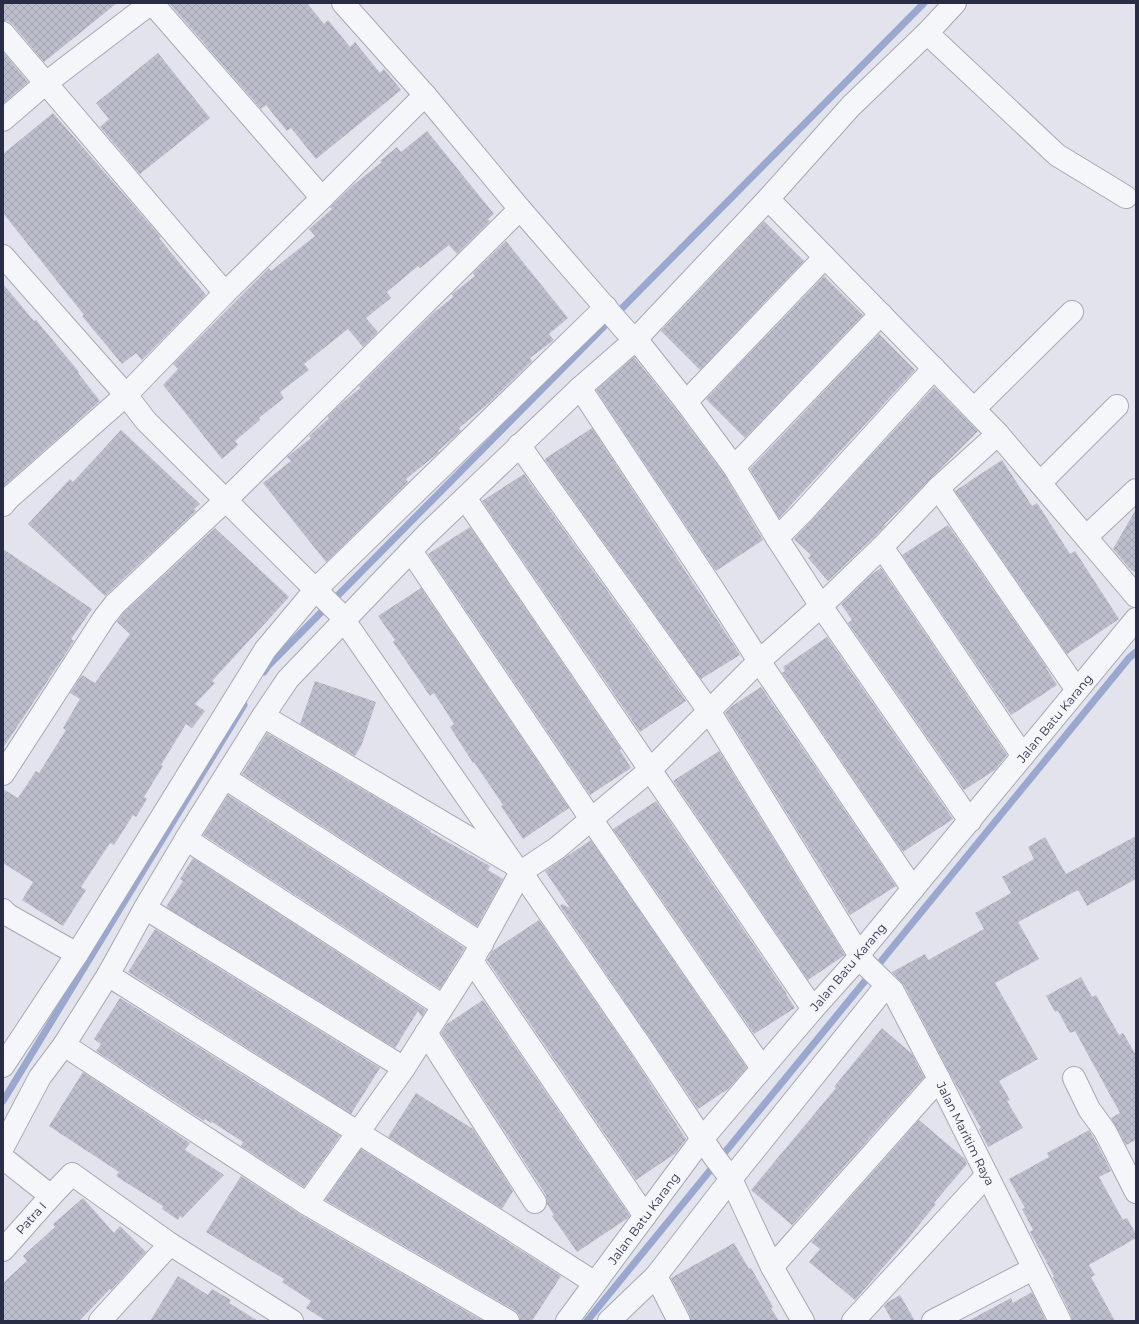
<svg xmlns="http://www.w3.org/2000/svg" width="1139" height="1324" viewBox="0 0 1139 1324" font-family="Montserrat,sans-serif">
<defs>
<pattern id="building-cross-hatch" width="8" height="8" patternUnits="userSpaceOnUse"><rect width="8" height="8" fill="#bcbecc"/><path d="M0 0l8 8M0 8l8-8" fill="none" stroke="#a2a3b1"/></pattern>
</defs>
<rect width="100%" height="100%" fill="#e2e3ec"/>
<g fill="none" stroke-linecap="round" stroke-linejoin="round">
<g stroke="#9aa7ce" stroke-width="7">
<path d="M264,672L268,666L924,3"/>
<path d="M3,1101L244,705"/>
<path d="M587,1321L1129,658L1136,652"/>
</g>
</g>
<g fill="url(#building-cross-hatch)">
<path d="M3,3H117L44,62L13,25L8,21H3Z"/>
<path d="M169,3H307L324,24L328,20L350,47L355,42L380,73L384,69L401,90L316,159L291,128L287,131L266,105L261,109Z"/>
<path d="M3,52L28,82L3,104Z"/>
<path d="M158,53L210,118L140,174L100,127L109,119L96,103Z"/>
<path d="M53,113L153,228L161,237L159,238L206,295L142,360L136,353L122,364L82,316L84,315L3,213V154Z"/>
<path d="M427,131L494,214L488,219L490,221L457,254L449,245L420,268L418,266L387,292L391,298L366,318L378,332L363,347L348,329L304,364L309,370L280,392L284,398L259,418L260,420L235,441L238,445L222,459L163,385L178,369L173,364L269,268L271,271L315,236L309,229L332,209L330,207L352,186L382,162L380,161L397,147L401,152Z"/>
<path d="M764,221L804,261L700,370L661,331Z"/>
<path d="M506,241L568,318L549,334L554,340L530,358L532,361L489,403L459,428L461,431L438,451L439,452L437,454L406,479L408,482L326,562L263,483L291,461L287,457L311,438L309,436L329,418L328,416L343,402L360,388L359,386L432,314L453,297L452,294L475,276L473,273Z"/>
<path d="M824,276L863,315L745,438L706,399Z"/>
<path d="M3,284L34,321L36,320L79,372L78,373L100,401L3,487Z"/>
<path d="M879,334L915,370L779,518L750,469Z"/>
<path d="M634,357L674,407L724,474L763,540L716,571L596,390Z"/>
<path d="M934,387L978,431L884,525L885,526L873,538L828,581L808,558L811,555L794,539L811,521Z"/>
<path d="M592,428L740,655L701,679L545,460L546,458Z"/>
<path d="M121,430L200,504L194,509L196,511L105,596L28,524L70,479L73,482Z"/>
<path d="M1002,460L1032,506L1037,503L1070,554L1075,551L1119,619L1067,654L955,491Z"/>
<path d="M524,474L686,701L640,732L482,501Z"/>
<path d="M1136,509V573L1130,569L1113,549Z"/>
<path d="M948,525L1047,668H1046L1057,685L1011,715L902,555Z"/>
<path d="M470,527L621,749L620,750L631,768L590,795L428,554Z"/>
<path d="M215,528L289,597L212,681L215,683L195,704L205,711L192,728L186,724L161,765L163,766L144,797L147,799L136,817L133,815L114,845L110,843L81,887L86,890L63,926L22,900L33,882L3,863V789L18,798L36,771L39,773L66,730L63,728L80,699L70,693L82,675L95,683L130,634L117,622L124,612Z"/>
<path d="M3,549L92,609L71,639L74,641L3,748Z"/>
<path d="M881,568L1007,755L995,770L964,790L848,623L852,620L841,604L871,575Z"/>
<path d="M421,588L569,808L523,839L501,806L503,805L474,762L473,763L450,727L454,724L434,693L430,696L393,642L395,640L378,616Z"/>
<path d="M827,637L953,819L903,852L782,673L785,671L783,667Z"/>
<path d="M315,681L376,702L362,744L355,756L300,724Z"/>
<path d="M761,687L896,886L850,915L725,713L732,706Z"/>
<path d="M267,733L406,815L431,831L430,832L490,866L488,870L503,879L477,926L242,774Z"/>
<path d="M719,751L845,955L808,980L673,781Z"/>
<path d="M228,795L465,948L440,989L203,835Z"/>
<path d="M656,801L787,994H786L795,1008L754,1034L613,829Z"/>
<path d="M1136,836V879L1087,906L1078,890L1018,922L1039,959L995,983L1038,1059L999,1081L1010,1100L1007,1101L1023,1128L988,1147L979,1129L981,1128L951,1076L904,985L892,972L925,954L928,960L984,929L975,913L1011,893L1002,877L1034,859L1028,847L1045,837L1066,874Z"/>
<path d="M591,840L747,1068L728,1089L698,1109L560,906L562,904L570,908L545,871Z"/>
<path d="M193,858L426,1010L422,1017L418,1011L395,1048L166,907L183,881L180,879Z"/>
<path d="M539,920L630,1052L686,1139L676,1153L636,1180L487,960L492,951Z"/>
<path d="M155,929L380,1068L351,1114L128,972Z"/>
<path d="M1081,977L1092,997L1096,995L1119,1035L1123,1033L1136,1055V1140L1126,1145L1111,1118L1120,1113L1075,1031L1070,1033L1058,1011L1055,1012L1046,996Z"/>
<path d="M120,998L340,1136L304,1187L241,1146L243,1142L212,1122L211,1123L205,1119L204,1121L96,1051L101,1044L94,1039Z"/>
<path d="M483,1000L630,1216L628,1218L577,1252L552,1216L554,1215L547,1204L546,1195L441,1033L447,1024Z"/>
<path d="M882,1028L912,1054L924,1077L792,1225L751,1190L836,1088L834,1087Z"/>
<path d="M83,1072L190,1143L185,1150L224,1175L182,1218L180,1216L178,1220L162,1209L163,1206L116,1176L119,1172L49,1126Z"/>
<path d="M416,1093L473,1129L513,1191L502,1209L388,1137Z"/>
<path d="M919,1120L965,1159L967,1164L934,1203L936,1204L906,1241L855,1300L809,1262L820,1249L811,1242Z"/>
<path d="M1089,1130L1094,1138L1111,1171L1099,1177L1123,1220L1127,1218L1136,1234V1238L1089,1265L1095,1275L1091,1277L1115,1321H1072L1071,1315L1054,1280L1053,1277L1054,1276L1030,1232L1033,1230L1022,1209L1025,1208L1009,1179L1049,1157L1047,1153Z"/>
<path d="M361,1149L561,1276L532,1321H520L519,1315L514,1310L325,1200Z"/>
<path d="M241,1176L301,1215L483,1321H326L306,1308L311,1301L282,1282L284,1279L206,1232Z"/>
<path d="M83,1198L114,1233L120,1226L146,1252L111,1290L110,1289L79,1321H3V1283L27,1261L23,1256L55,1227L53,1224Z"/>
<path d="M734,1243L749,1269L751,1268L773,1307L771,1308L779,1321H691L690,1315L671,1278Z"/>
<path d="M178,1276L208,1295L212,1289L231,1300L229,1303L258,1321H150Z"/>
<path d="M1032,1292L1046,1321H968L1011,1298L1013,1303Z"/>
<path d="M900,1295L915,1321H892L884,1306L888,1302Z"/>
</g>
<g fill="none" stroke-linecap="round" stroke-linejoin="round">
<g stroke="#a6a8b7" stroke-width="24">
<g id="minor">
<path d="M152,3L322,198"/>
<path d="M343,3L425,95L520,209L625,330L636,339L686,402L734,467L777,538L821,606L970,821"/>
<path d="M3,33L225,293"/>
<path d="M927,33L1057,155L1126,197"/>
<path d="M3,120L46,83L151,3"/>
<path d="M768,199L998,434L1136,596"/>
<path d="M3,256L126,395L146,421L339,613L514,865L521,872L640,1045L713,1155L731,1179L772,1267L803,1321"/>
<path d="M580,388L713,589L759,661L913,889"/>
<path d="M686,402L825,257"/>
<path d="M975,408L1072,312"/>
<path id="s1" d="M519,445L709,711L865,964L893,991L939,1079L1060,1321"/>
<path d="M734,467L881,314"/>
<path d="M1040,483L1117,406"/>
<path d="M938,488L1077,690"/>
<path d="M465,498L813,1009"/>
<path d="M3,505L9,498L126,395L225,293L322,198L425,95"/>
<path d="M1086,537L1136,490"/>
<path d="M777,538L802,513L934,368"/>
<path d="M882,547L1023,756"/>
<path d="M411,551L591,819L762,1068"/>
<path d="M263,716L508,861"/>
<path d="M3,774L104,618L115,604L225,501L520,209"/>
<path d="M225,778L482,944"/>
<path d="M186,839L443,1006"/>
<path d="M145,908L404,1068"/>
<path d="M3,910L8,915L77,954"/>
<path d="M472,961L645,1216"/>
<path d="M108,975L511,1229L595,1283"/>
<path d="M426,1033L535,1202"/>
<path d="M64,1045L307,1204L508,1321"/>
<path d="M3,1066L77,954L265,650L316,589L606,307"/>
<path d="M1074,1078L1089,1109L1105,1131L1136,1192"/>
<path d="M3,1147L40,1077L64,1045L108,975L145,908L191,831L263,716L288,679L427,534L580,388L636,339L768,199L851,106L927,33L955,3"/>
<path d="M3,1158L51,1196L3,1250"/>
<path d="M51,1196L72,1174L170,1244L100,1321"/>
<path d="M307,1204L404,1068L472,961L521,872L557,848L650,770L759,661L821,606L882,547L938,488L998,434"/>
<path d="M170,1244L292,1321"/>
<path d="M772,1267L939,1079"/>
<path d="M656,1276L679,1321"/>
<path id="s2" d="M567,1321L702,1139L813,1009L857,960L859,954L1136,619"/>
<path d="M609,1321L656,1276L731,1179L886,986"/>
<path d="M853,1321L987,1175"/>
<path d="M933,1321L1033,1269"/>
</g>
</g>
<use href="#minor" stroke="#f5f6f9" stroke-width="22"/>
</g>
<g text-anchor="middle" dominant-baseline="central" stroke-width="3.5" stroke-linejoin="round" paint-order="stroke">
<g font-size="12" fill="#282c45" stroke="#f2f3f9">
<text stroke="none"><textPath href="#s2" startOffset="776">Jalan Batu Karang</textPath></text>
<text transform="translate(848 967) rotate(-50)">Jalan Batu Karang</text>
<text stroke="none"><textPath href="#s1" startOffset="823">Jalan Maritim Raya</textPath></text>
<text transform="translate(31 1218) rotate(-48)">Patra I</text>
<text stroke="none"><textPath href="#s2" startOffset="128">Jalan Batu Karang</textPath></text>
</g>
</g>
<rect width="1139" height="1324" fill="none" stroke="#282c45" stroke-width="8"/>
</svg>
